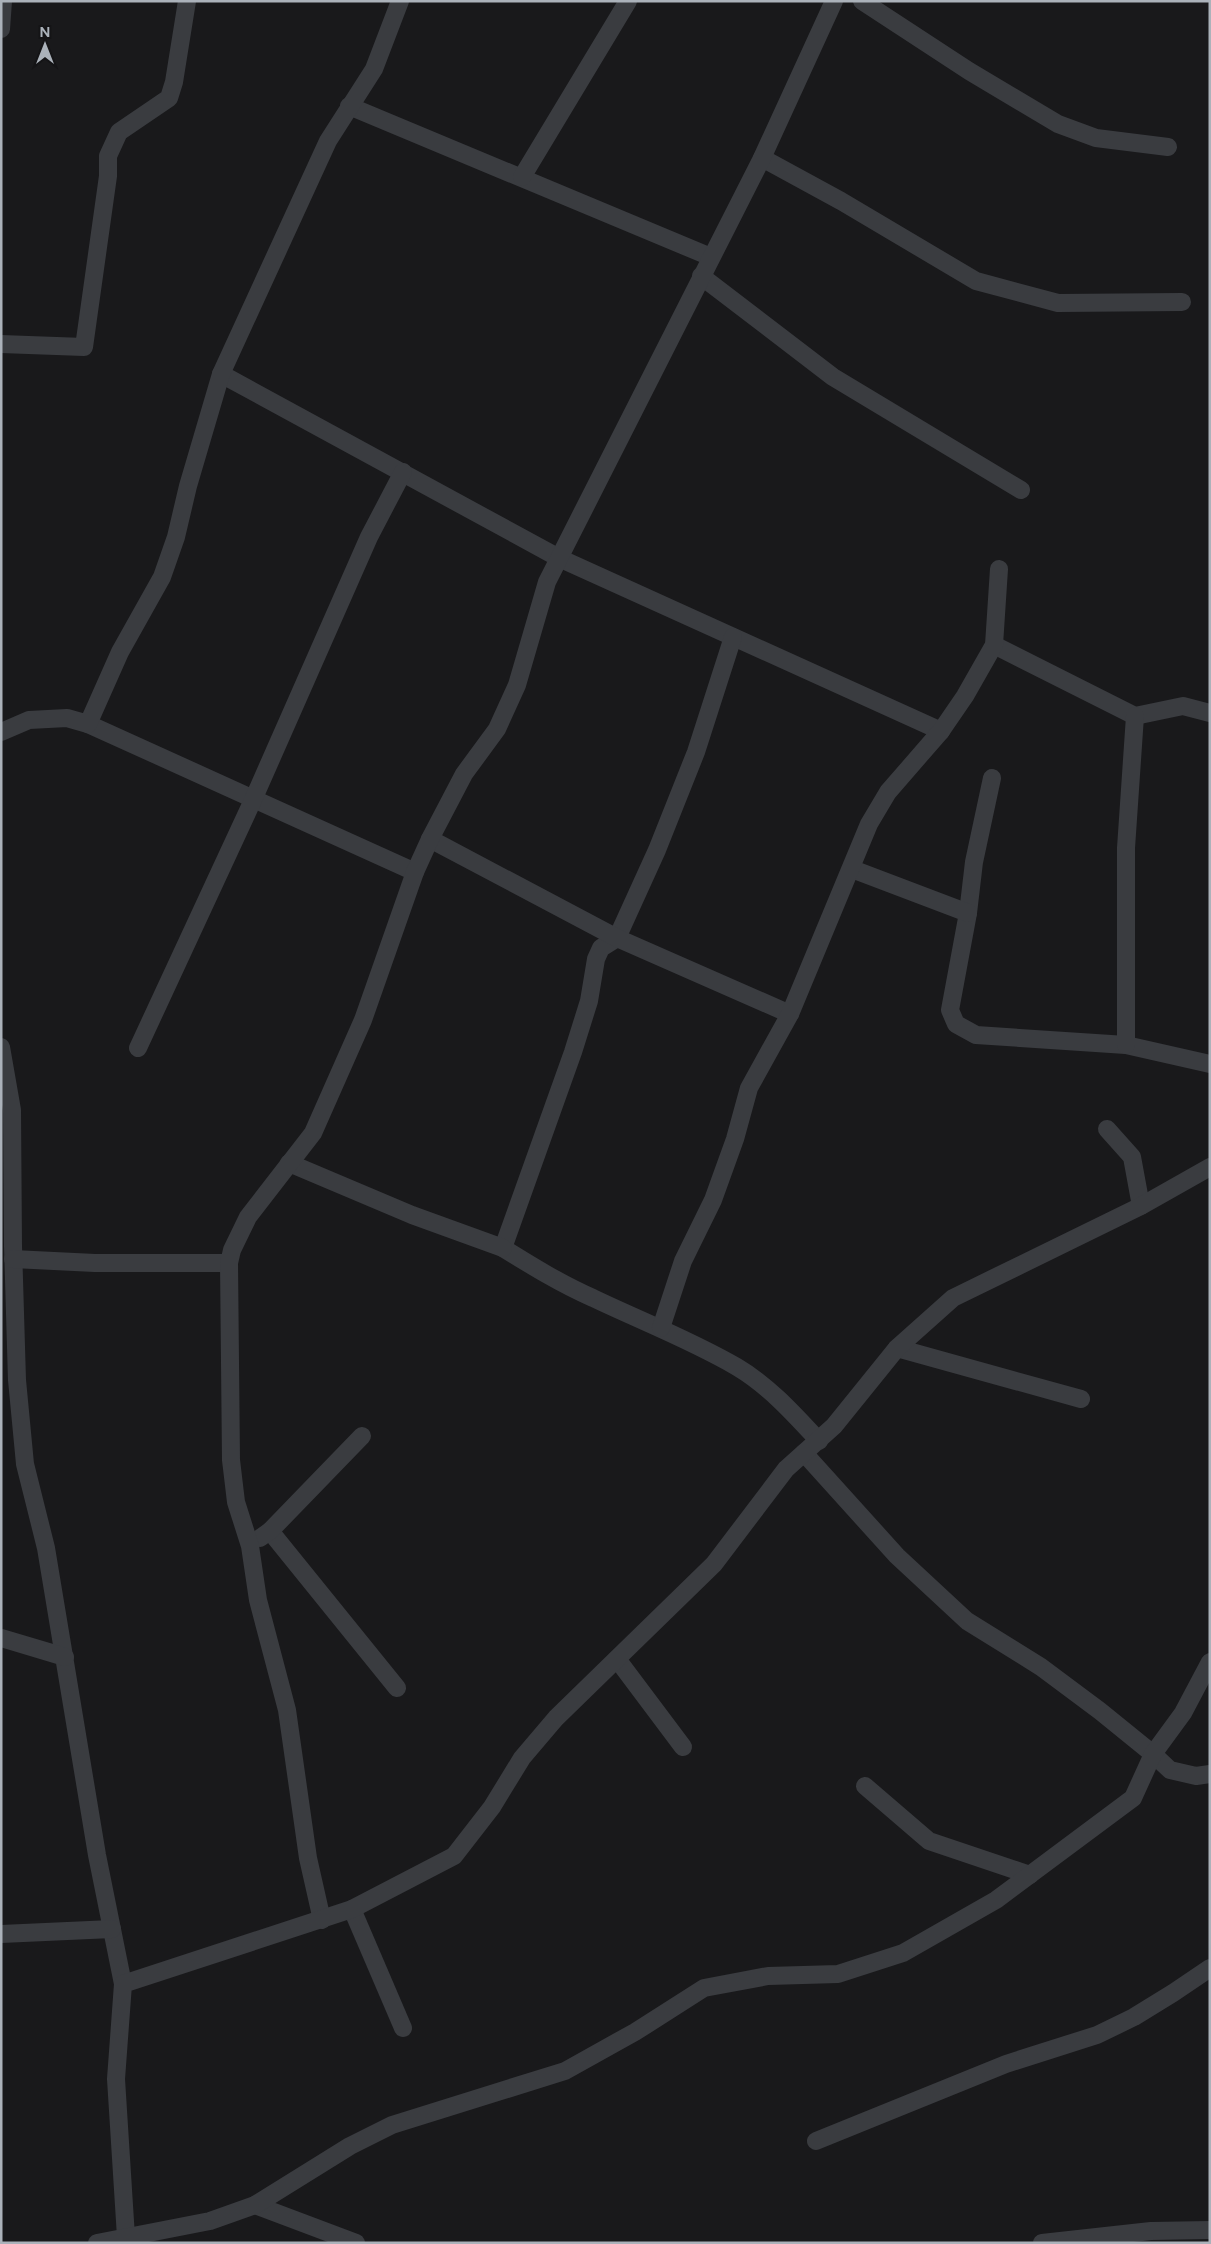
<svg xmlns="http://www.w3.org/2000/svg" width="1211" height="2244" viewBox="0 0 1211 2244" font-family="Figtree,sans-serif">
<rect width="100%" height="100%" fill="#19191b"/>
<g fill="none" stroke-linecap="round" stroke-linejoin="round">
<g stroke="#3a3c40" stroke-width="18">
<path d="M862,1L969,71L1058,124L1096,138L1168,147"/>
<path d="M1,29L3,1"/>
<path d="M349,106L711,257"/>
<path d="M762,158L841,201L976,281L1058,303L1182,302"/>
<path d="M522,177L628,1"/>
<path d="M701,276L833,377L1021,490"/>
<path d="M1,344L84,347L108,176V156L119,132L169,98L174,82L187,1"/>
<path d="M221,374L559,558L941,731"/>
<path d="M733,637L696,752L657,850L617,938L601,948L596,959L589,1001L573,1052L503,1248C532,1266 561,1284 593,1298C641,1321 691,1340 737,1367C769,1386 794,1414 819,1441"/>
<path d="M994,645L1135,716L1183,706L1210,713"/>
<path d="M88,724L415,872"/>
<path d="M1,732L29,720L67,718L88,724L120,652L162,577L176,537L188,486L221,374L328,141L374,69L400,1"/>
<path d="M992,778L974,862L968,913L950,1010L956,1024L976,1035L1126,1045L1210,1064"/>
<path d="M430,839L617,938L790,1014"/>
<path d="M852,869L968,913"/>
<path d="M1126,1045V848L1135,716"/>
<path d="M1,1047L12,1110L13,1246L17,1380L25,1464L46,1548L97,1855L123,1984"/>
<path d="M138,1048L253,800L369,537L403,472"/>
<path d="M1107,1129L1132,1157L1141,1206"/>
<path d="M289,1163L412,1215L503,1248"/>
<path d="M13,1259L95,1263H229"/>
<path d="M661,1328L683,1261L713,1200L735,1139L749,1088L790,1014L869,824L888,792L941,731L965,696L994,645L999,569"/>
<path d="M897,1348L1081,1399"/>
<path d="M804,1453L897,1556L967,1621L1041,1667L1100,1711L1153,1754L1170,1770L1196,1776L1210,1774"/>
<path d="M270,1531L397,1688"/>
<path d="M260,1538L270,1531L362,1436"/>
<path d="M1,1638L65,1657"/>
<path d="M617,1659L683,1747"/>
<path d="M865,1786L929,1841L1030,1875"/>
<path d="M352,1909L403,2028"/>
<path d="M322,1920L308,1858L287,1710L258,1600L250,1546L236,1502L231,1460L229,1263L232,1250L248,1217L313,1133L363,1020L415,872L430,839L464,774L497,729L517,685L547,582L762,158L834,1"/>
<path d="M1,1934L112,1929"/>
<path d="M816,2141L1006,2064L1097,2035L1134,2017L1173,1993L1210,1968"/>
<path d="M255,2205L356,2243"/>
<path d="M126,2237L116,2079L123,1984L352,1909L454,1856L492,1807L522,1758L556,1718L714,1564L786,1469L834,1426L897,1348L953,1298L1141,1206L1210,1167"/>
<path d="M97,2243L210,2221L255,2205L350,2146L392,2125L565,2071L635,2032L704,1988L768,1976L838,1974L903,1953L996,1900L1133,1798L1153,1754L1183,1713L1210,1662"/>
<path d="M1042,2243L1151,2231L1210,2230"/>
</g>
</g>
<rect width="1211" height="2244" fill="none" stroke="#abb2ba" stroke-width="5"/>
<g transform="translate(45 45)" stroke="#141416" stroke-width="4" paint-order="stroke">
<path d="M0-4L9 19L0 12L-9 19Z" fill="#abb2ba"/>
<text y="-8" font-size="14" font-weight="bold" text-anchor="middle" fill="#abb2ba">N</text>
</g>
</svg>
